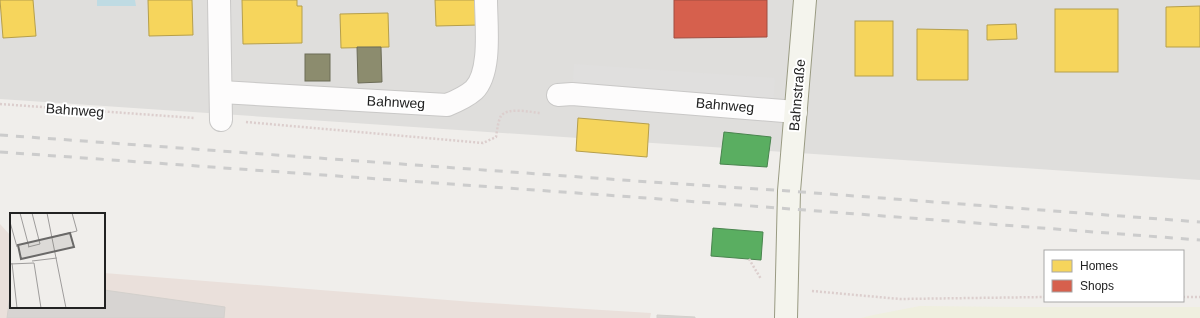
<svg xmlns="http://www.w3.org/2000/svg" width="1200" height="318" viewBox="0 0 1200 318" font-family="Arial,sans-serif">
<rect width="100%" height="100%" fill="#f0eeeb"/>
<path fill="#dfdedc" d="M0,0H1200V180L0,99Z"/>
<path fill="#eae0db" d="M0,224L11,236V307H104V273L473,302L651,313L650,318H0Z"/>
<path fill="#efefdf" d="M920,306L1015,307H1200V318H861L873,315Z"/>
<path fill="#e0dfde" d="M574,64L775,78L773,110L572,94Z"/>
<path fill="#bfdbe3" d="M97,0H135L136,6H97Z"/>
<g fill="#f6d55c" stroke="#b69f4b">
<path d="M0,0H33L36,36L3,38Z"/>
<path d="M148,0H192L193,35L149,36Z"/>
<path d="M242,0H297V6H302V43L243,44Z"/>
<path d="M435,0H478L479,25L436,26Z"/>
<path d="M1200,6V47H1166V7Z"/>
<rect x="1055" y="9" width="63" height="63"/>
<path d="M388,13L389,47L341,48L340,14Z"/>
<rect x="855" y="21" width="38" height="55"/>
<path d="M1016,24L1017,39L987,40V25Z"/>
<path d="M917,29L968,30V80H917Z"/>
<path d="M578,118L649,124L647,157L576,151Z"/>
</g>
<path fill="#d6604d" stroke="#a04d40" d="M674,0H767V37L674,38Z"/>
<g fill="#5aae61" stroke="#49844e">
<path d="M724,132L771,137L767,167L720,164Z"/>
<path d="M713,228L763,232L761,260L711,256Z"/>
</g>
<g fill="#8c8c6e" stroke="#6c6c57">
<path d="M357,47H381L382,82L358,83Z"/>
<rect x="305" y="54" width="25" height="27"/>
</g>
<g fill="#d7d4d2" stroke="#d3d0cc">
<path d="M11,288V307H104V290L225,307L224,318H7Z"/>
<path d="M657,315L695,317V318H657Z"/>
</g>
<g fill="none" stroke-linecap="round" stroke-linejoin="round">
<g stroke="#c9c8c7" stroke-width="24">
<g id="street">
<path d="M219,0L221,120"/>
<path d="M221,92L447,105C457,101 466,97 474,90C492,72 486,24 486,0"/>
<path d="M558,95L572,94L796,112"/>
</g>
</g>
<g stroke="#999a82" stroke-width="24">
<path id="secondary" d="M786,318L789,191L805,0"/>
</g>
<g stroke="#dccecd" stroke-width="2.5" stroke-dasharray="2 2" stroke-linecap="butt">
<path d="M0,104L195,118"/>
<path d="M246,122L483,143L496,137C497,131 498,121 501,116C507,107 531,112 540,113"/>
<path d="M749,259L761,279"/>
<path d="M812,291L900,299L1045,297"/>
<path d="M1183,297H1200"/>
</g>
<use href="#street" stroke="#fdfcfc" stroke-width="22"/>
<use href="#secondary" stroke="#f4f4ed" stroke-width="22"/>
<g stroke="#ccc" stroke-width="3" stroke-dasharray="8 8" stroke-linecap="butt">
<path d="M0,135L636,181L789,191L1200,222"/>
<path d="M0,152L633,197L1200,240"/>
</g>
</g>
<g text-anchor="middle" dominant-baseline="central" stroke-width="4" stroke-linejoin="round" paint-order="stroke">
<g font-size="14" fill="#222" stroke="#fff">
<text transform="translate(797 95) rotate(-85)">Bahnstraße</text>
<text transform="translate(396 102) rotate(3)">Bahnweg</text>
<text transform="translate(725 105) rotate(5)">Bahnweg</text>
<text transform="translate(75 110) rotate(4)">Bahnweg</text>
</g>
</g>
<g transform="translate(10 213)">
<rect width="95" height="95" fill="#f0eeeb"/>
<path fill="none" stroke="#9e9c9b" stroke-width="1" d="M10,0L19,34M37,0L56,95M0,9L7,34M43,24L67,18L62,0M18,34L30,31L22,0M22,48L47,45M2,50L7,95M0,51L24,50L31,95"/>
<path fill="#6a6968" fill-opacity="0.15" stroke="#6a6968" stroke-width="2" d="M60,20L64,34L11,46L8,32Z"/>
<rect width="95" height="95" fill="none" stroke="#222" stroke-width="2"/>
</g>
<rect x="1044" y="250" width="140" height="52" fill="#ffffff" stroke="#a7a7a7"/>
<rect x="1052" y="260" width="20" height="12" fill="#f6d55c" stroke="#a7a7a7"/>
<text x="1080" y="270" font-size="12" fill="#222222">Homes</text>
<rect x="1052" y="280" width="20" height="12" fill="#d6604d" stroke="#a7a7a7"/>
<text x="1080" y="290" font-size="12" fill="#222222">Shops</text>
</svg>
